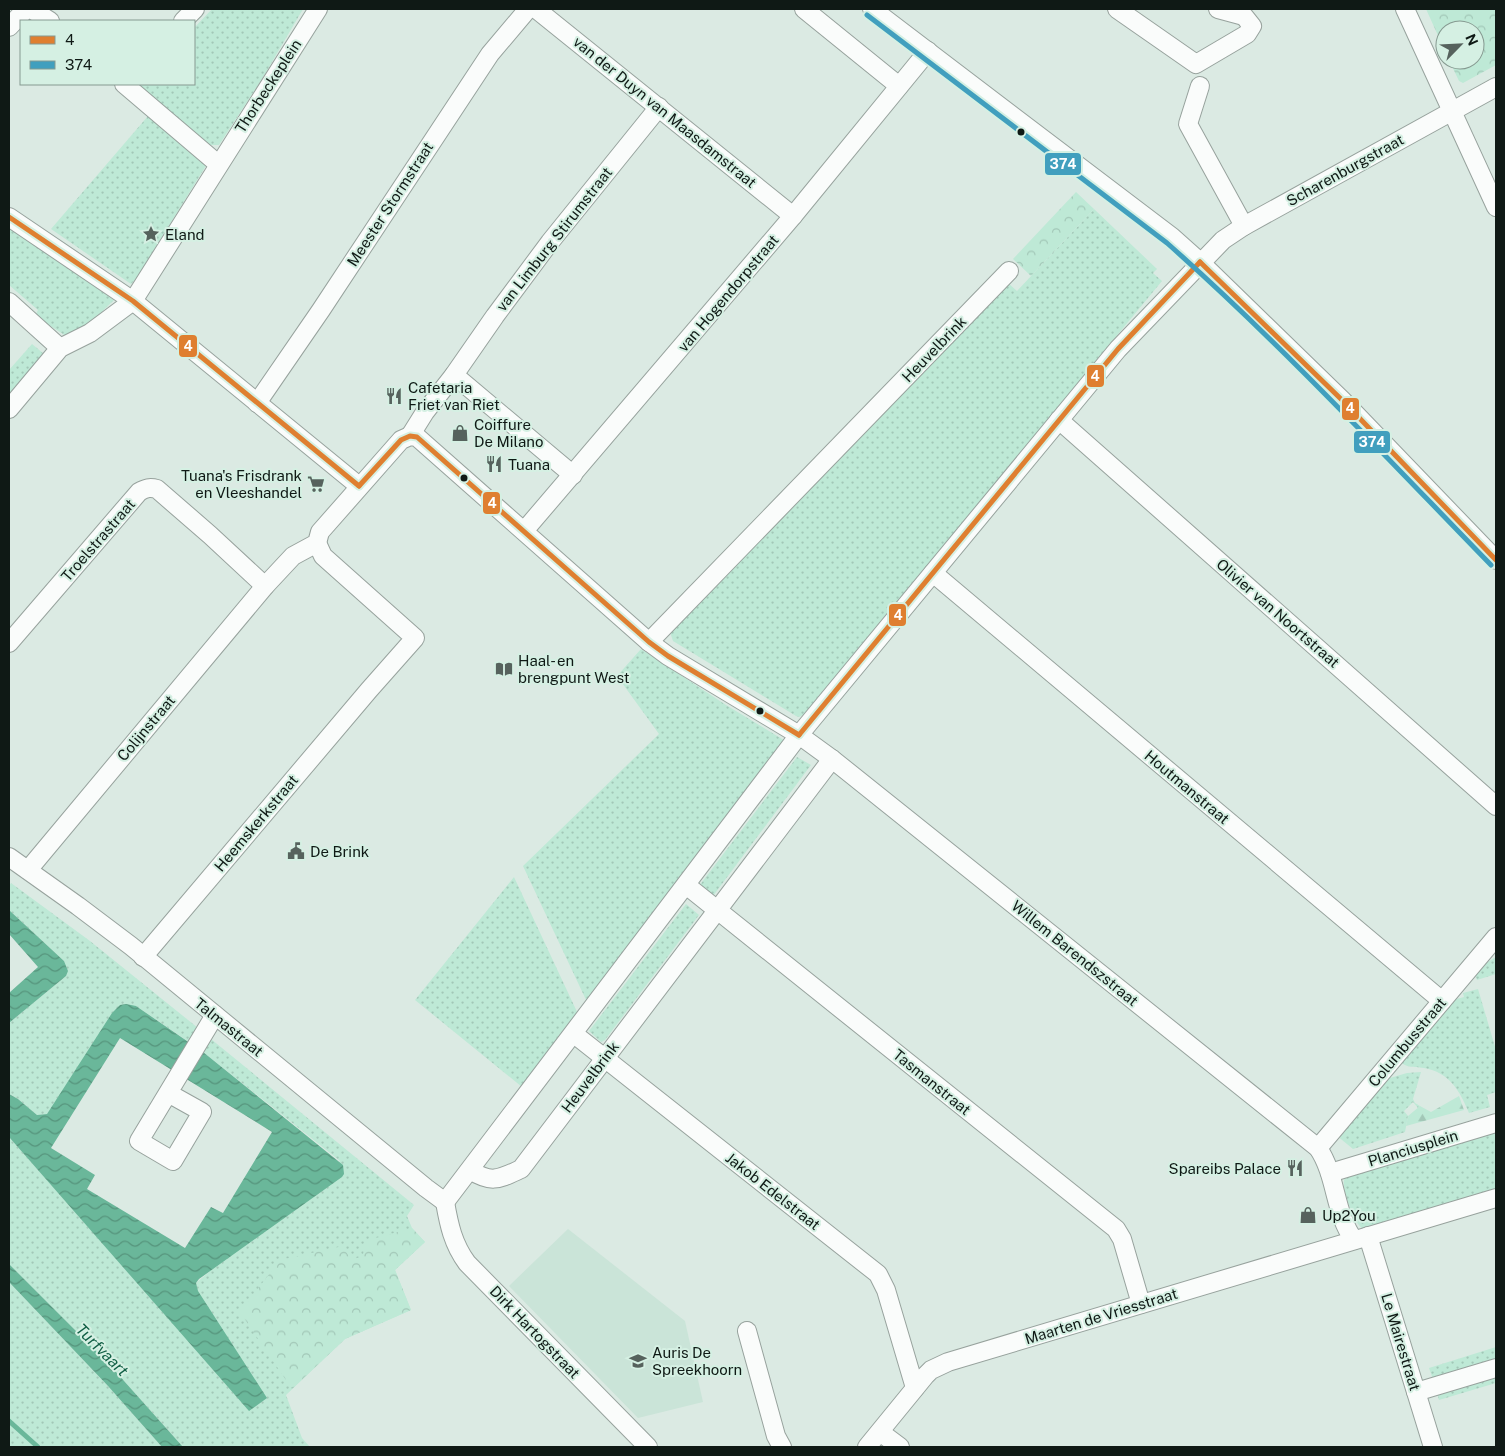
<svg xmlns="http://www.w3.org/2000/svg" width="1505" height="1456" viewBox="0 0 1505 1456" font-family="'Public Sans',sans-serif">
<defs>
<pattern id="grass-dots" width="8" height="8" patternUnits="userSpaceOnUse" patternTransform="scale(1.25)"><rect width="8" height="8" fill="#bee9d6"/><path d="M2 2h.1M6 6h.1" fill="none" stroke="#a2c7b7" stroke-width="1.8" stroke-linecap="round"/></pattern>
<pattern id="forest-firs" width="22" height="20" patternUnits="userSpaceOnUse" patternTransform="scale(1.25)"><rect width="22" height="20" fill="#bee9d6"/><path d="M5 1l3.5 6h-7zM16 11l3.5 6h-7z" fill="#a2c7b7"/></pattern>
<pattern id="park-crowns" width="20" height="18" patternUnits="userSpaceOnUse" patternTransform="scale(1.25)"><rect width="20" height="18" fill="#bee9d6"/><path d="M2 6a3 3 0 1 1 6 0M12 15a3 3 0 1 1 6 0" fill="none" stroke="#a2c7b7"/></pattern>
<pattern id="water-waves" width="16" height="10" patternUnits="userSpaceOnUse" patternTransform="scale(1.25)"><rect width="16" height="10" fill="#6ab79a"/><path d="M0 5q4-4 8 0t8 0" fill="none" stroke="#56947c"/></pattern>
</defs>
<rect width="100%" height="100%" fill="#dbeae3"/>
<path fill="#cae4d8" d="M568,1229L685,1321L703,1402L638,1418L509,1286Z"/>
<g fill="url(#grass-dots)">
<path d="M212,9H303L262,79L219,145H208L137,86L139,84H194V28Z"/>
<path d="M148,116L207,164L136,279L131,284L51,229Z"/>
<path d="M1094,209L1157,269L1153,273L1162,281L803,715L799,717L796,716L673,641L670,632L1008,283L1017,291Z"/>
<path d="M9,227L114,300L87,326L66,336L35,316L38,310L9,285Z"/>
<path d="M32,344L44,354L9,396V370Z"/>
<path d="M641,649L726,705L787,742L587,1002L523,866L659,734L617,676Z"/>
<path d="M797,757L811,765L710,900L696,890Z"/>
<path d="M514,877L578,1014L522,1087L415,1000Z"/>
<path d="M11,883L90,941L198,1028L189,1042L136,1006L47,1114L37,1115L18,1099L9,1094V1023L66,976L64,961L9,910V886Z"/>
<path d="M686,904L699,915L605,1040L601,1042L589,1031Z"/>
<path d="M1496,957V974L1477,980L1473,971Z"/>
<path d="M1478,989L1496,1050V1092L1487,1095L1490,1107L1469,1113C1460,1091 1449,1072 1424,1068C1412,1066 1409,1069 1399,1061L1453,1000L1464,997L1463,993Z"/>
<path d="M211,1039L414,1205L407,1216L412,1228L425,1242L395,1270L411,1310L345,1339L286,1395L302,1438L310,1447H183L108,1363L9,1264V1137L250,1410L196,1289V1283L340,1161L203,1052Z"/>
<path d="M1421,1072L1413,1099L1415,1103L1420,1106L1418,1108L1413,1102L1404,1111L1408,1116L1405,1132L1353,1149L1336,1135L1383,1080L1407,1073Z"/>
<path d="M1496,1128V1191L1363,1229C1354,1224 1342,1190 1344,1180C1345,1178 1347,1176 1349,1174Z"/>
<path d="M9,1282L108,1386L162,1447H9Z"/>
<path d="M1496,1347V1363L1434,1382L1429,1368Z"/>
<path d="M1496,1372V1383L1439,1400L1436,1390Z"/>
</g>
<path fill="url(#forest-firs)" d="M1459,1096L1464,1110L1406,1126L1408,1116L1420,1106L1431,1112Z"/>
<g fill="url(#park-crowns)">
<path d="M1426,9H1496V65L1463,83L1459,81L1449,60H1475V30H1445V51Z"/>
<path d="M1076,192L1094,209L1031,276L1013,259Z"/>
<path d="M412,1228L425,1242L395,1270L411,1310L345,1339L292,1389L240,1312L280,1260L343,1246L351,1260L363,1256L365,1241Z"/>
</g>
<g fill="url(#water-waves)" fill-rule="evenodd">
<path d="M9,910L64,961L68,971L66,976L9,1023V993L38,967L9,934Z"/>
<path d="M126,1004L136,1006L203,1052L343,1165L344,1174L342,1177L199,1279L196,1283L198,1291L267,1398L249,1411L9,1137V1094L18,1099L37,1115L47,1114L112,1013L120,1005ZM120,1038L272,1132L223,1213L211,1207L185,1248L87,1189L95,1175L51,1148Z"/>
<path d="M9,1264L108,1363L183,1447H162L108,1386L9,1282Z"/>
</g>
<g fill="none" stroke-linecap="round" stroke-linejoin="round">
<path stroke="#6ab79a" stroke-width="5" d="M9,1421L38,1447"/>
<g stroke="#97a29d" stroke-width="20">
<g id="minor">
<path d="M31,9L50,21"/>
<path d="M536,9L793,216"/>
<path d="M804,9L899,86"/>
<path d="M872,9L1172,237L1200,262L1343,401L1496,560"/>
<path d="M1117,9L1196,64L1247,34L1252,26L1244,16L1218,9"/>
<path d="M1405,9L1496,207"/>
<path d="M183,21L195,9"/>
<path d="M9,27L26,9"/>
<path d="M124,84L218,164"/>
<path d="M1200,86L1188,124L1244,226"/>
<path d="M9,217L133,301L359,486"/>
<path d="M9,302L60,348"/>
<path d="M454,375L573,475"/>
<path d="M257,403L321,310L490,54L528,9"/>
<path d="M9,409L60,348L90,333L133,301L318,9"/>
<path d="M1059,420L1496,806"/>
<path d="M410,436L425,412L454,375L495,316L550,242L659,107"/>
<path d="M524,531L793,216L928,51"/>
<path d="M933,573L1442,1001"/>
<path d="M649,642L1009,271"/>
<path d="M9,643L139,492C146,488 150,487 157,489L210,535L265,586"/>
<path d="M9,857L78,906L131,946L426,1188L445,1202"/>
<path d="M28,870L265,586L293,556L317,543L320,532L401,440L410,436L417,437L649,642L668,656L799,735L832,759L1318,1148C1337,1176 1334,1213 1354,1240"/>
<path d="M686,885L1116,1229L1122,1239L1141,1304"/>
<path d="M143,957L369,690L415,638L323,556L317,543"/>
<path d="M574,1034L878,1274L886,1290L915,1388"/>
<path d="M168,1093L202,1112L173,1161L139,1141L215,1015"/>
<path d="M1318,1148L1496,937"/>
<path d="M470,1170C492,1184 499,1179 521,1169L832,759"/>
<path d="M1330,1173L1496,1123"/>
<path d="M445,1202L799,735L1118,349L1223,240L1244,226L1496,87"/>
<path d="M445,1202C449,1225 453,1244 467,1263L648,1447"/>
<path d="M1368,1236L1433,1447"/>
<path d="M747,1331L776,1436L782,1447"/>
<path d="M1416,1392L1496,1368"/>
<path d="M880,1432L900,1447"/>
<path d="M867,1447L925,1376L931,1370L948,1362L1496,1198"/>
</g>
</g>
<use href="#minor" stroke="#fafcfb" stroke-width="18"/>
<g stroke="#d5f0e3" stroke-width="9">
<g id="bus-1">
<path d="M9,217L133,301L359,486"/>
<path d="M1200,262L1343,401L1496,560"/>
<path d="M359,486L401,440L410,436L417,437L649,642L668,656L799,735"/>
<path d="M799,735L1118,349L1200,262"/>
</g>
</g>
<g stroke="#d5f0e3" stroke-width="9">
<path id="bus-2" d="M867,15L1167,243C1281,344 1385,456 1491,565"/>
</g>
<use href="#bus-1" stroke="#df7f30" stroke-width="5"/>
<use href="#bus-2" stroke="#419fbe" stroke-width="5"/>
</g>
<defs>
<g id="sight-bare" transform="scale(1.35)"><path d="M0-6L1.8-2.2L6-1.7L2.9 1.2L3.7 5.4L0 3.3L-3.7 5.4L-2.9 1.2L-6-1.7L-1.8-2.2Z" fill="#56625d" stroke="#d5f0e3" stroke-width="2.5" paint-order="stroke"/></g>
<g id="restaurant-bare" transform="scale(1.35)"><path d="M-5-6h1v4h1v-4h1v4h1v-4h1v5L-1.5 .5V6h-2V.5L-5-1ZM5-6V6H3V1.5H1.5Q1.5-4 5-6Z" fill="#56625d" stroke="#d5f0e3" stroke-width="2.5" paint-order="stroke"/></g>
<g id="shop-bare" transform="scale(1.35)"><path d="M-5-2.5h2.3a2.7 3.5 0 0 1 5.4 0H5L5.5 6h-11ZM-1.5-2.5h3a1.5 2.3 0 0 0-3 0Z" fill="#56625d" stroke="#d5f0e3" stroke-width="2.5" paint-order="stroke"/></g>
<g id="supermarket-bare" transform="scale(1.35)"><path d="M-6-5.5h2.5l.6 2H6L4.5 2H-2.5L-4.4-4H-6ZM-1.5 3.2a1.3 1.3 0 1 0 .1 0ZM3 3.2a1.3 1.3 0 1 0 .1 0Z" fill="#56625d" stroke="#d5f0e3" stroke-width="2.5" paint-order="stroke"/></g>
<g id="library-bare" transform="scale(1.35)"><path d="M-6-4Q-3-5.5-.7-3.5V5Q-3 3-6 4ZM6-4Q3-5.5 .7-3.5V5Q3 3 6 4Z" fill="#56625d" stroke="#d5f0e3" stroke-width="2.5" paint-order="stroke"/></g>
<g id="civic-bare" transform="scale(1.35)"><path d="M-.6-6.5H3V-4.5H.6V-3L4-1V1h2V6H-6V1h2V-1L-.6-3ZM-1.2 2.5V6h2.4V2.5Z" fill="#56625d" stroke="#d5f0e3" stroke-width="2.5" paint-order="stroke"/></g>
<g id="school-bare" transform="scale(1.35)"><path d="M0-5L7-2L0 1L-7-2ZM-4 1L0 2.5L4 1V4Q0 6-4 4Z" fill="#56625d" stroke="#d5f0e3" stroke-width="2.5" paint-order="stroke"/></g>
</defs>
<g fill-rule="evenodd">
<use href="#sight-bare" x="151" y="234"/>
<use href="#restaurant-bare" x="394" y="396"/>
<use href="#shop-bare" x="460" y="433"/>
<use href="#restaurant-bare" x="494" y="464"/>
<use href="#supermarket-bare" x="316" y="484"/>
<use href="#library-bare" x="504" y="669"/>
<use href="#civic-bare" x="296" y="851"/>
<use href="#restaurant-bare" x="1295" y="1168"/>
<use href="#shop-bare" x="1308" y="1215"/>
<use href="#school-bare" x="638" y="1361"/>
</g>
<g fill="#0f1915" stroke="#d5f0e3" stroke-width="2">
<circle cx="1021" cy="132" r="4.5"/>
<circle cx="464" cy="478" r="4.5"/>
<circle cx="760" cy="711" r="4.5"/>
</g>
<g text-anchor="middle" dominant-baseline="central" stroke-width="4" stroke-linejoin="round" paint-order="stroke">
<g font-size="15" fill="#0f1915" stroke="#d5f0e3">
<text transform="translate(268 86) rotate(-57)">Thorbeckeplein</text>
<text transform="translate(665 112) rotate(39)">van der Duyn van Maasdamstraat</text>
<text transform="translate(1345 170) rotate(-29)">Scharenburgstraat</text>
<text transform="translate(390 204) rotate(-57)">Meester Stormstraat</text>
<text transform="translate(554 239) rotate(-52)">van Limburg Stirumstraat</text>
<text transform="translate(728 293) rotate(-50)">van Hogendorpstraat</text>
<text transform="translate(934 349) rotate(-46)">Heuvelbrink</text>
<text transform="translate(98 540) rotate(-49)">Troelstrastraat</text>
<text transform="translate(1278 613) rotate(41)">Olivier van Noortstraat</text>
<text transform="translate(146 728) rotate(-50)">Colijnstraat</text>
<text transform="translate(1187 787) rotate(40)">Houtmanstraat</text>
<text transform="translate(256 823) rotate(-50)">Heemskerkstraat</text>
<text transform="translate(1075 953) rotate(39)">Willem Barendszstraat</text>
<text transform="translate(229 1027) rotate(39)">Talmastraat</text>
<text transform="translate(1407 1042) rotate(-50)">Columbusstraat</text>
<text transform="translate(590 1077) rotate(-53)">Heuvelbrink</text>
<text transform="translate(932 1082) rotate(39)">Tasmanstraat</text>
<text transform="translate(1413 1148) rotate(-17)">Planciusplein</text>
<text transform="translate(773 1191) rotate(38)">Jakob Edelstraat</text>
<text transform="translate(1101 1316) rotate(-17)">Maarten de Vriesstraat</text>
<text transform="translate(535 1332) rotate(46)">Dirk Hartogstraat</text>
<text transform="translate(1401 1342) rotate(73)">Le Mairestraat</text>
</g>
<g font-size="15" fill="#0f1915" stroke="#d5f0e3" text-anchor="start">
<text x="165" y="234">Eland</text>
<text x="408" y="387">Cafetaria<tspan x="408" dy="17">Friet van Riet</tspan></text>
<text x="474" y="424">Coiffure<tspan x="474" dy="17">De Milano</tspan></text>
<text x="508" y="464">Tuana</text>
<text x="302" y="475" text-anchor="end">Tuana's Frisdrank<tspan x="302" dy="17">en Vleeshandel</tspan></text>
<text x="518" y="660">Haal- en<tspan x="518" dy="17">brengpunt West</tspan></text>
<text x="310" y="851">De Brink</text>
<text x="1281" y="1168" text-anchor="end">Spareibs Palace</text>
<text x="1322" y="1215">Up2You</text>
<text x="652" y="1352">Auris De<tspan x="652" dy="17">Spreekhoorn</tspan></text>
</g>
<g font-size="16" font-style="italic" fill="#126046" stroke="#d5f0e3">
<text transform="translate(102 1350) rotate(45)">Turfvaart</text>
</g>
</g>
<g stroke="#d5f0e3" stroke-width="2">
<rect x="1044" y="152" width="38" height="24" rx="5" fill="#419fbe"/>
<rect x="178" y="334" width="20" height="24" rx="5" fill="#df7f30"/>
<rect x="1086" y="364" width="19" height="24" rx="5" fill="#df7f30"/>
<rect x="1341" y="397" width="19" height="24" rx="5" fill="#df7f30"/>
<rect x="1353" y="430" width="38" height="24" rx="5" fill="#419fbe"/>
<rect x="482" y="491" width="19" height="24" rx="5" fill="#df7f30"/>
<rect x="888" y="603" width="19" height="24" rx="5" fill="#df7f30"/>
</g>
<g font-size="14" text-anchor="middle" font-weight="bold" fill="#fff">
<text x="1063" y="169">374</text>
<text x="188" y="351">4</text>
<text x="1095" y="381">4</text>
<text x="1350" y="413">4</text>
<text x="1372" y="447">374</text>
<text x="492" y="508">4</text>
<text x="898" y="620">4</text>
</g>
<rect width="1505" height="1456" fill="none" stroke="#0f1915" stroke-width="20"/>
<rect x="20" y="20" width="175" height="65" fill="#d5f0e3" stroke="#869a91"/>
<rect x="30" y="36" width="25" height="8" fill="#df7f30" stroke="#869a91"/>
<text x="65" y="45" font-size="15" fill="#0f1915">4</text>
<rect x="30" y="61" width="25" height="8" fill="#419fbe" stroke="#869a91"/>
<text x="65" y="70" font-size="15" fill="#0f1915">374</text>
<g transform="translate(1460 45) rotate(66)"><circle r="24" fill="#d5f0e3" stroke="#869a91"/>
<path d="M0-4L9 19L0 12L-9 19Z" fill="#56625d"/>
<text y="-8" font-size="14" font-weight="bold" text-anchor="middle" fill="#0f1915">N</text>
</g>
</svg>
